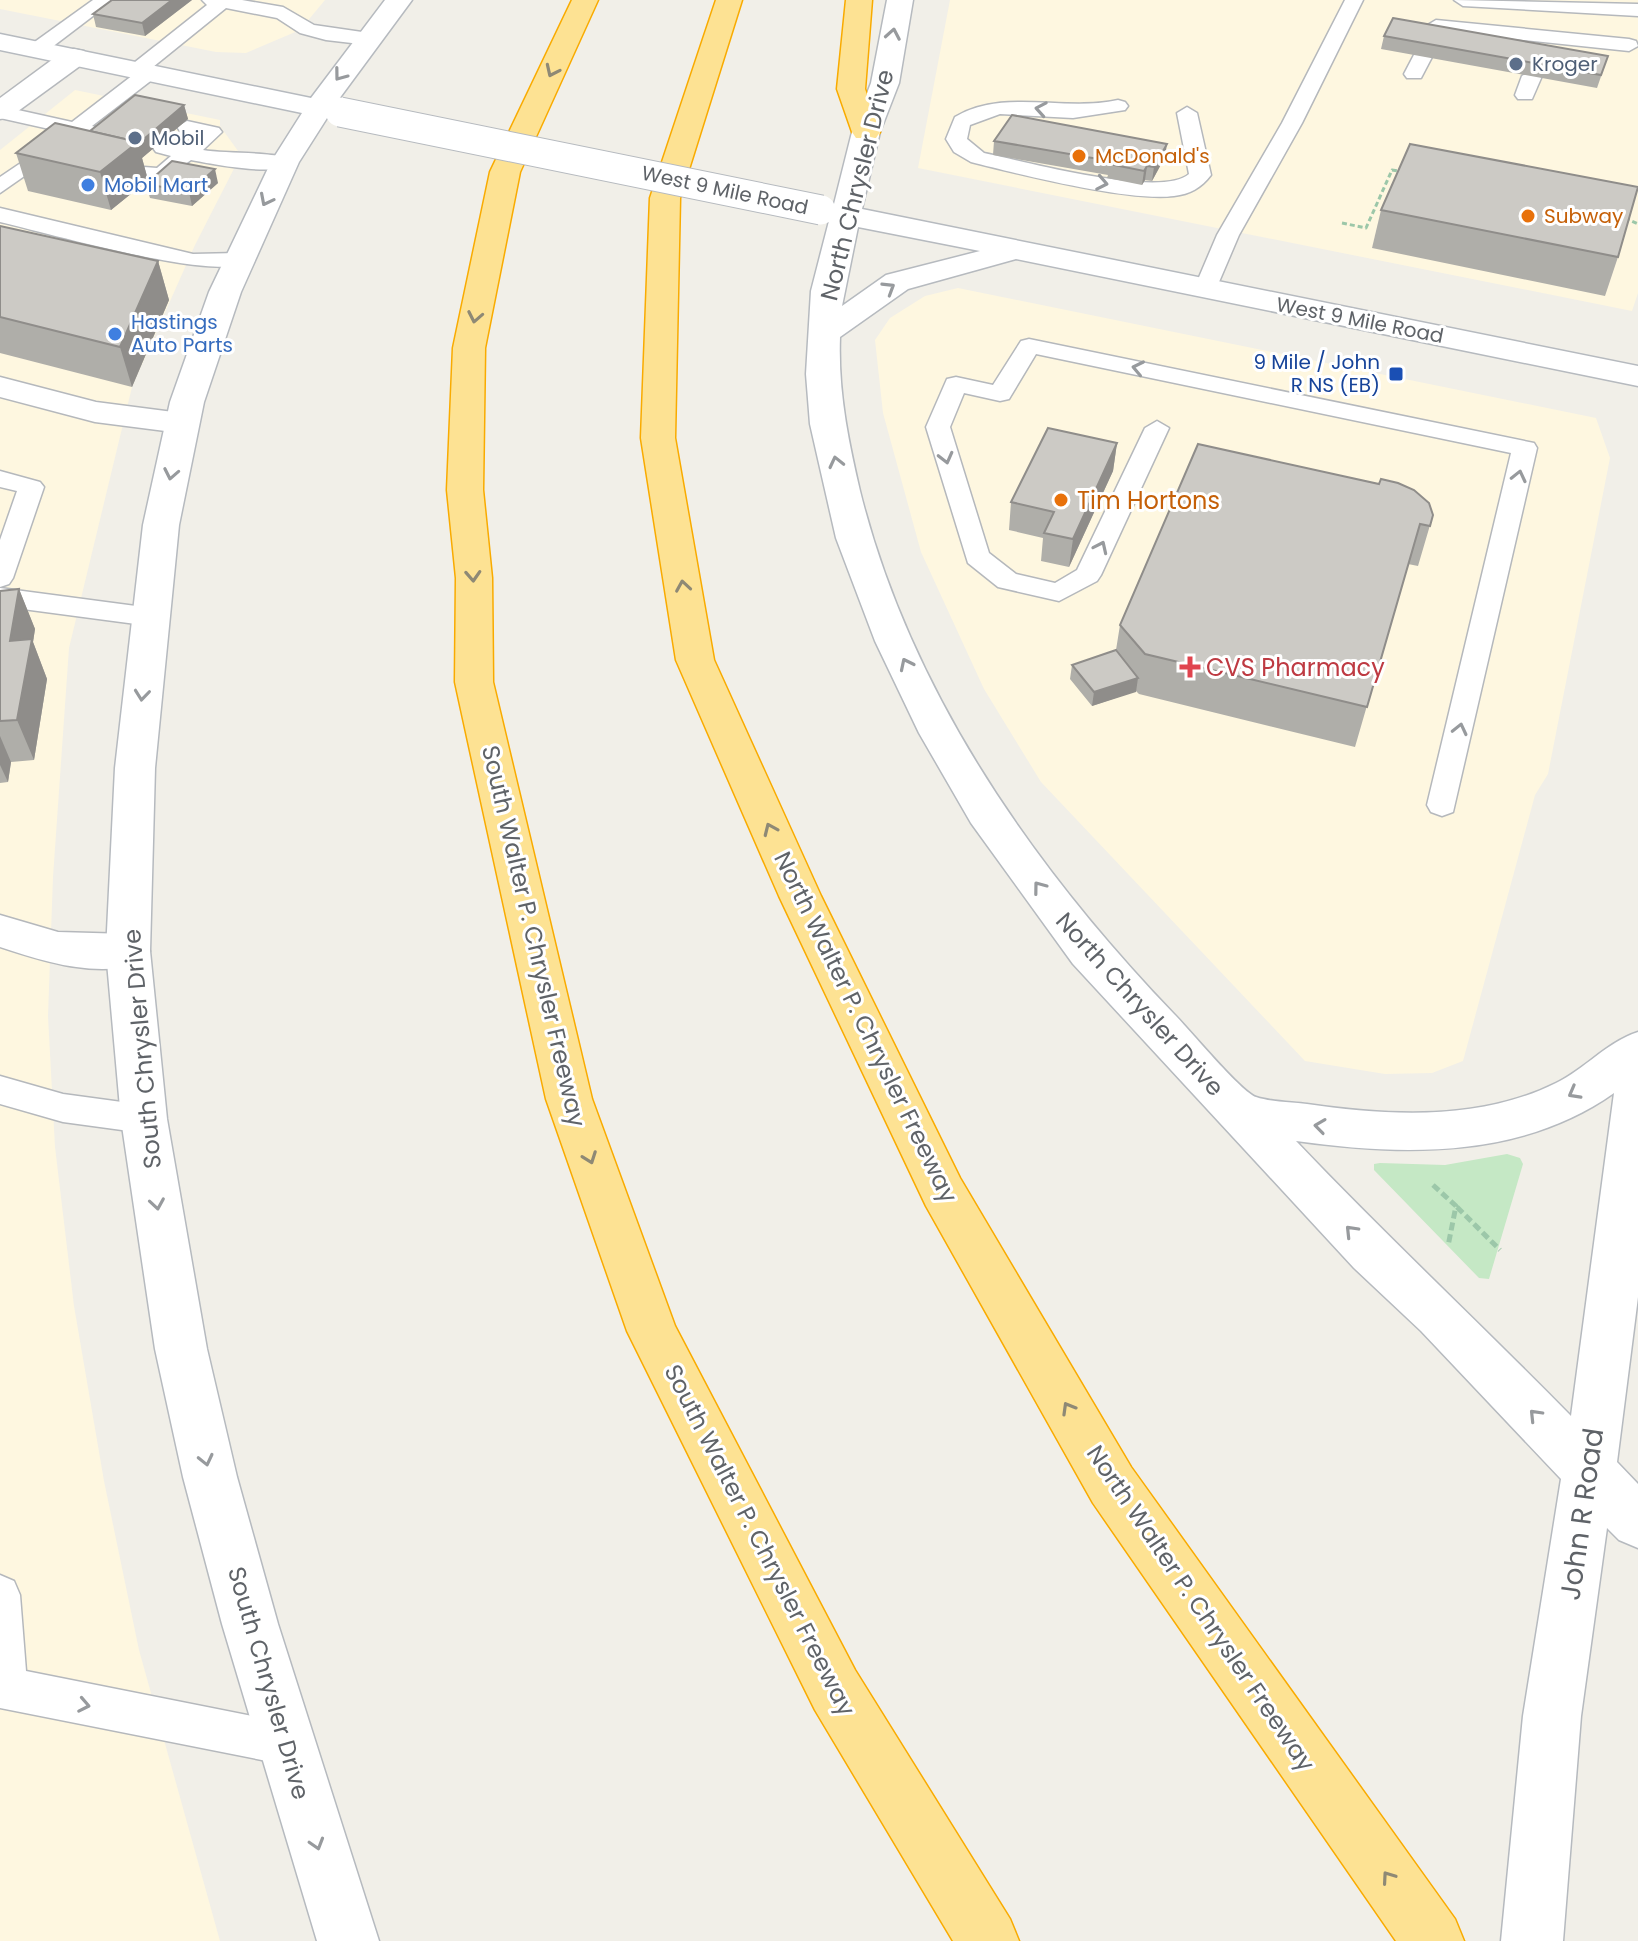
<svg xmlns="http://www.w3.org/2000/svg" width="1638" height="1941" viewBox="0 0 1638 1941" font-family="Poppins,sans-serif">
<rect width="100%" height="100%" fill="#f1efe8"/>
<g fill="#fef7e0">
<path d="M0,0H325L300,30L246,53L216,52L0,9Z"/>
<path d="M950,0H1638V293L1632,311L918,168Z"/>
<path d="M75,90L220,120V126L241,155L195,245L132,387L69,648L53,877L48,1016L55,1147L74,1306L104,1481L139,1650L220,1941H0V150Z"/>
<path d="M958,288L1596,418L1610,458L1548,774L1535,795L1463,1061L1432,1073L1385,1074L1305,1061L1041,782L984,689L921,552L883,413L875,340L890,318L925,296Z"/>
</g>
<path fill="#c5e8c5" d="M1507,1154L1520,1158L1523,1164L1489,1279L1479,1278L1374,1170V1164L1380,1163L1445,1165Z"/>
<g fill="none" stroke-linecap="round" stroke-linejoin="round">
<g stroke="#b5b8bc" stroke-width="3">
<g id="lane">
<path d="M93,0H114L43,54H29L26,50L29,46Z"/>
<path d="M202,0H242L283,7L314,25L369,33L379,39L369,45L326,40L300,33L277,18L226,8L153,67L160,72L157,76L92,126L119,133L122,137L119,141L112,143L0,118V106L72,122L133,75L127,70L130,66L207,5Z"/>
<path d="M1345,0H1363L1302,123L1239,235L1216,289L1205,296L1197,294L1194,289L1217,235L1282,123Z"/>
<path d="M1454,0L1638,4V16L1463,6Z"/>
<path d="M1436,20L1629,39L1636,41L1638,46L1629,51L1429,30L1426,26Z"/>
<path d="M1422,51L1432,57L1421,78H1407L1404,74L1415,53Z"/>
<path d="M1532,70L1542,76L1532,99H1518L1515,95L1522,76Z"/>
<path d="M1118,100L1125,102L1128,106L1125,110L1073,118L1000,114L970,125L967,139L984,153C1023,161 1161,199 1189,174L1177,113L1187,107L1197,113L1211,175C1201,188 1190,194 1174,196C1129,202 1018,174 971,162L954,152L946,139L955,117C1003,88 1063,112 1118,100Z"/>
<path d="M187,121L219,128L222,132L203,150C223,154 285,151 296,162C281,178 212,164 191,160L161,181L131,174L127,170L131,166L157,168L171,156L156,152L153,148L156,144L183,146L196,135L180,131L177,127Z"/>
<path d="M49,144L59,150L56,154L0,193V177Z"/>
<path d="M0,208L193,254L238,253L249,260C229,286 37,230 0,222Z"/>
<path d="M1029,339L1534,443L1537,448L1453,812L1442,816L1431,812L1427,805L1511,453L1036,354L1009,399L1000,401L964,393L950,427L989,553L1016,574L1055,583L1077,570L1145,428L1157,421L1169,428L1101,575L1097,581L1059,601L998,587L968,563L926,427L947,379L956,377L993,385L1021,341Z"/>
<path d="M0,471L40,482L44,487L13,578L9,584L0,587V540L17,491L0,487Z"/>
<path d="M0,588L151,608L161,611L165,617L161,623L151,626L0,606Z"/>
<path d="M0,1076L63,1094L144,1105L156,1109L161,1119L156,1129L144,1133L63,1122L0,1104Z"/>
<path d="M0,1575L14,1581L20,1595L26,1671L287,1723L302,1729L308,1744L302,1759L287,1765L0,1708Z"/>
</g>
</g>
<g stroke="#b5b8bc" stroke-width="3">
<g id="street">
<path d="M74,49L84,51L88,57L84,63L10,117L0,119V98L64,51Z"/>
<path d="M0,377L96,402L181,413L193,416L198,423L193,430L181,433L95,422L0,397Z"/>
<path d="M0,915L58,932L128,934L143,939L150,951L143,963C96,978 45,962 0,947Z"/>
</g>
</g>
<g stroke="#b6babf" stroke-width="3">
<g id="secondary">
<path d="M385,0H412L336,103L350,106L354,112L350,118H327L299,162L241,292L204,402L179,525L155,768L150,951L167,1119L207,1349L237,1477L278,1624L379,1941H317L222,1624L183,1477L155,1349L121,1119L106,951L115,768L143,525L170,402L209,292L271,162L302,113L0,50V34L311,98Z"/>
<path d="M887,0H913L899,83L880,132L862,209L1638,366V386L1016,259L908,289L840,337C838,391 848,439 860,491C910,692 1033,867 1174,1014C1189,1029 1241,1092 1256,1097C1271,1102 1291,1102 1307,1104C1389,1116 1480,1121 1556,1083C1585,1069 1607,1042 1638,1032V1297L1617,1462L1638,1484V1548L1619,1540L1607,1528L1581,1716L1563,1941H1501L1523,1716L1561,1479L1421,1331L1354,1268L1073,964L971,823L919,733L875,641L836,538L810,424L806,374L811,291L829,221L810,216L806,210L810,204H834L852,132L871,83ZM858,227L980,251L886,275L842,306ZM1614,1093L1571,1416C1480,1323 1385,1235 1296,1141C1403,1156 1521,1159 1614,1093Z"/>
</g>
</g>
<g stroke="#f9ab00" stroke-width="3">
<g id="highway">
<path d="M572,0H598L520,172L485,348L483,490L492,578L493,682L592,1099L675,1326L855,1670L1010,1919L1019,1941H953L815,1710L627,1331L546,1099L455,682L456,578L447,490L453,348L490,172Z"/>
<path d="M716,0H742L680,198L675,438L714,660L821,896L960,1178L1131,1467L1455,1919L1464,1941H1396L1093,1503L926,1206L779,896L676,660L641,438L650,198Z"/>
<path d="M846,0H872L865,89L880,132L876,138H856L852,132L837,89Z"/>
</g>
</g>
<g stroke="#9cc7a9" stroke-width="3" stroke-dasharray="5 3" stroke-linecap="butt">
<path d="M1625,218L1638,224"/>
<path d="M1342,223L1366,228L1392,170L1404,172"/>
</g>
<g stroke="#9cc7a9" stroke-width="5" stroke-dasharray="8 4" stroke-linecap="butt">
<path d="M1433,1185L1456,1206L1448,1246"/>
<path d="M1457,1207L1500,1250"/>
</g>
<use href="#lane" fill="#fff" fill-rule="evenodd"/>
<use href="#street" fill="#fff" fill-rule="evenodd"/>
<use href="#secondary" fill="#fff" fill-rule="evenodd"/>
<use href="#highway" fill="#fde293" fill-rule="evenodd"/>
<g stroke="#b6babf" stroke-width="31" stroke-linecap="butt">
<path id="secondary-bridge" d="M340,112L821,210"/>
</g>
<use href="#secondary-bridge" stroke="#fff" stroke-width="29"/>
</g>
<g fill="#afaea9">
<path d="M192,0L145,36L96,27L93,14Z"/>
<path d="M1384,36L1608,56L1597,88L1381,49Z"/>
<path d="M184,105L188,119L142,158L148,180L111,210L28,191L16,153Z"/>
<path d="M994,141L1165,157L1152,181L1145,180L1142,185L1107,178L1108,175L993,155Z"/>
<path d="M218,183L192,206L150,198L146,184Z"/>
<path d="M1381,210L1618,257L1605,296L1372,248Z"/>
<path d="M0,226L158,261L169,300L132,387L0,353Z"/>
<path d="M1117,443L1113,471L1069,567L1041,561L1043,538L1009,530L1011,502Z"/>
<path d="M1379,484L1433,515L1418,566L1408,564L1355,747L1139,694L1136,691L1092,706L1070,679L1072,665L1116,650L1120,625Z"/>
<path d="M19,589L35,629L33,642L47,679L34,760L11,762L8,782L0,783V591Z"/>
</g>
<g fill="#8f8d8a">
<path d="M172,0H192L145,36L142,23Z"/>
<path d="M184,105L188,119L142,158L148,180L111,210L100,172Z"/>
<path d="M1167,144L1165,157L1152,181L1154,167Z"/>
<path d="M1147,166L1145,180L1142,185L1144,171Z"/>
<path d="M215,169L218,183L192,206L189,192Z"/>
<path d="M158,261L169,300L132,387L120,347Z"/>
<path d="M1117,443L1113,471L1069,567L1073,539Z"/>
<path d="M19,589L35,629L33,642L47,679L34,760L17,720L10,641Z"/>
<path d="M1138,678L1136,692L1092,706L1094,692Z"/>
<path d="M0,736L11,762L8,782L0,765Z"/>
</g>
<g fill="#cccac5" stroke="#8f8d8a" stroke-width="2">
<path d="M112,0H172L142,23L93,14Z"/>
<path d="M1393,18L1608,56L1601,75L1384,36Z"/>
<path d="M135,95L184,105L138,144V142L90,131Z"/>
<path d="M1012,115L1167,144L1154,167L1147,166L1144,171L1109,164L1110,161L994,141Z"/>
<path d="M55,123L138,142L100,172L16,153Z"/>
<path d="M1410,144L1638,187L1618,257L1381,210Z"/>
<path d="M172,161L215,169L189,192L146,184Z"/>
<path d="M0,226L158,261L120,347L0,317Z"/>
<path d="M1048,428L1117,443L1073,539L1044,533L1054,512L1011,502Z"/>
<path d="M1198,444L1379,484L1381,479L1398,483L1414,490L1429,503L1433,515L1430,526L1420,524L1367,707L1145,654L1120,625Z"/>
<path d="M19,589L10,641L32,639L17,720L0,721V591Z"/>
<path d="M1116,650L1138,678L1094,692L1072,665Z"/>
</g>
<defs><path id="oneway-chevron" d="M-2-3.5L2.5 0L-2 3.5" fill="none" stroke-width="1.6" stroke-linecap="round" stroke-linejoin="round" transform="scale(2)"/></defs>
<g stroke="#979a9d">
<use href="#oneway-chevron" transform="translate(893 34) rotate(-80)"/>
<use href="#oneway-chevron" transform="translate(340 75) rotate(127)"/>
<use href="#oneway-chevron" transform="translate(1041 109) rotate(-170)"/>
<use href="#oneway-chevron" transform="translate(1102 183) rotate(11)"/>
<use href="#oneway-chevron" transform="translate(266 200) rotate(117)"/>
<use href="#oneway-chevron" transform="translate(889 288) rotate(-32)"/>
<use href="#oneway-chevron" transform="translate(1138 368) rotate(-168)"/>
<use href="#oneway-chevron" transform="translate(946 458) rotate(76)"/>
<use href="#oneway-chevron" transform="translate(836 462) rotate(-103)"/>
<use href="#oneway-chevron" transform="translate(171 474) rotate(101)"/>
<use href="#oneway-chevron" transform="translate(1519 476) rotate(-77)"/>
<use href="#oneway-chevron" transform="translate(1101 547) rotate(-65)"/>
<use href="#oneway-chevron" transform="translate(906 664) rotate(-116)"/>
<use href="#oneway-chevron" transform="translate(142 695) rotate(96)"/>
<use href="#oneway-chevron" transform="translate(1460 729) rotate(-77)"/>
<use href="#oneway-chevron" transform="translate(1039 887) rotate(-127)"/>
<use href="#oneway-chevron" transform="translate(1574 1093) rotate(151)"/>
<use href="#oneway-chevron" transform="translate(1320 1126) rotate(-172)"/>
<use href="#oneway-chevron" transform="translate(157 1204) rotate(81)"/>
<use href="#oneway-chevron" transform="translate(1351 1231) rotate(-134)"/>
<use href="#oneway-chevron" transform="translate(1535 1415) rotate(-134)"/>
<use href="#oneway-chevron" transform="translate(206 1460) rotate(77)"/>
<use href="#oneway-chevron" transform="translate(84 1705) rotate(11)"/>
<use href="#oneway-chevron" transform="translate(317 1844) rotate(73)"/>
</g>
<g stroke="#8e8975">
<use href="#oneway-chevron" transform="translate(552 71) rotate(115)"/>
<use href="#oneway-chevron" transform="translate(475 317) rotate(101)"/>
<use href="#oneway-chevron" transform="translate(473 576) rotate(87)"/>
<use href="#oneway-chevron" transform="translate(683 586) rotate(-99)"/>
<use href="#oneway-chevron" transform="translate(770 829) rotate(-114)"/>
<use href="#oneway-chevron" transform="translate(590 1158) rotate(70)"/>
<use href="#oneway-chevron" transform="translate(1068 1408) rotate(-120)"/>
<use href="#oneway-chevron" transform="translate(1388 1877) rotate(-125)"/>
</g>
<g fill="#5c6f8a" stroke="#fff" stroke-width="3">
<circle cx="1516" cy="64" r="8"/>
<circle cx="135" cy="138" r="8"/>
</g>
<g fill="#e8710a" stroke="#fff" stroke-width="3">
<circle cx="1079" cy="156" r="8"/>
<circle cx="1528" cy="216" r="8"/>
<circle cx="1061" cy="500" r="8"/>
</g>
<g fill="#3f7fe0" stroke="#fff" stroke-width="3">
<circle cx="88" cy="185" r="8"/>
<circle cx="115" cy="334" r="8"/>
</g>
<rect fill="#1a4fb4" stroke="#fff" stroke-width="3" x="1388" y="366" width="16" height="16" rx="4"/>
<path fill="#e0444e" stroke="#fff" stroke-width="3" d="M1186 655h8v8h8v8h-8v8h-8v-8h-8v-8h8z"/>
<g text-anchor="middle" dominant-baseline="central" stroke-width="6" stroke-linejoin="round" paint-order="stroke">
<g font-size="20" fill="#4e5e75" stroke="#fff" text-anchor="start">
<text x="1532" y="64">Kroger</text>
<text x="151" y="138">Mobil</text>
</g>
<g font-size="20" fill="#c56008" stroke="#fff" text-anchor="start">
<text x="1095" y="156">McDonald's</text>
<text x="1544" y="216">Subway</text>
</g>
<g font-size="20" fill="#366cbe" stroke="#fff" text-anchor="start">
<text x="104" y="185">Mobil Mart</text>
<text x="131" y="322">Hastings<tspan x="131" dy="23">Auto Parts</tspan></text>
</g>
<g font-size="20" fill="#5f6368" stroke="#fff">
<text transform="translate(725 190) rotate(12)">West 9 Mile Road</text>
<text transform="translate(1360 320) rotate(11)">West 9 Mile Road</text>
</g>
<g font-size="20" fill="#164399" stroke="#fff" text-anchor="end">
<text x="1380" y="362">9 Mile / John<tspan x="1380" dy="23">R NS (EB)</tspan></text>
</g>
<g font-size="24" fill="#5f6368" stroke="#fff">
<text transform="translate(857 185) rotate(-76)">North Chrysler Drive</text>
<text transform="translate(534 936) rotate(77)">South Walter P. Chrysler Freeway</text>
<text transform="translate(1140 1004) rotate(48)">North Chrysler Drive</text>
<text transform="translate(866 1027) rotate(64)">North Walter P. Chrysler Freeway</text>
<text transform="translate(142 1049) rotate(-95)">South Chrysler Drive</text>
<text transform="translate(760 1540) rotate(63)">South Walter P. Chrysler Freeway</text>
<text transform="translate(1201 1608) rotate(56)">North Walter P. Chrysler Freeway</text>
<text transform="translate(269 1683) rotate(74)">South Chrysler Drive</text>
</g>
<g font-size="24" fill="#c56008" stroke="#fff" text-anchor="start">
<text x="1077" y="500">Tim Hortons</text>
</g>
<g font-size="24" fill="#be3a42" stroke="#fff" text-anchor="start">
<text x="1206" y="667">CVS Pharmacy</text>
</g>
<g font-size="28" fill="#5f6368" stroke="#fff">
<text transform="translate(1582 1514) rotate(-82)">John R Road</text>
</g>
</g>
</svg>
